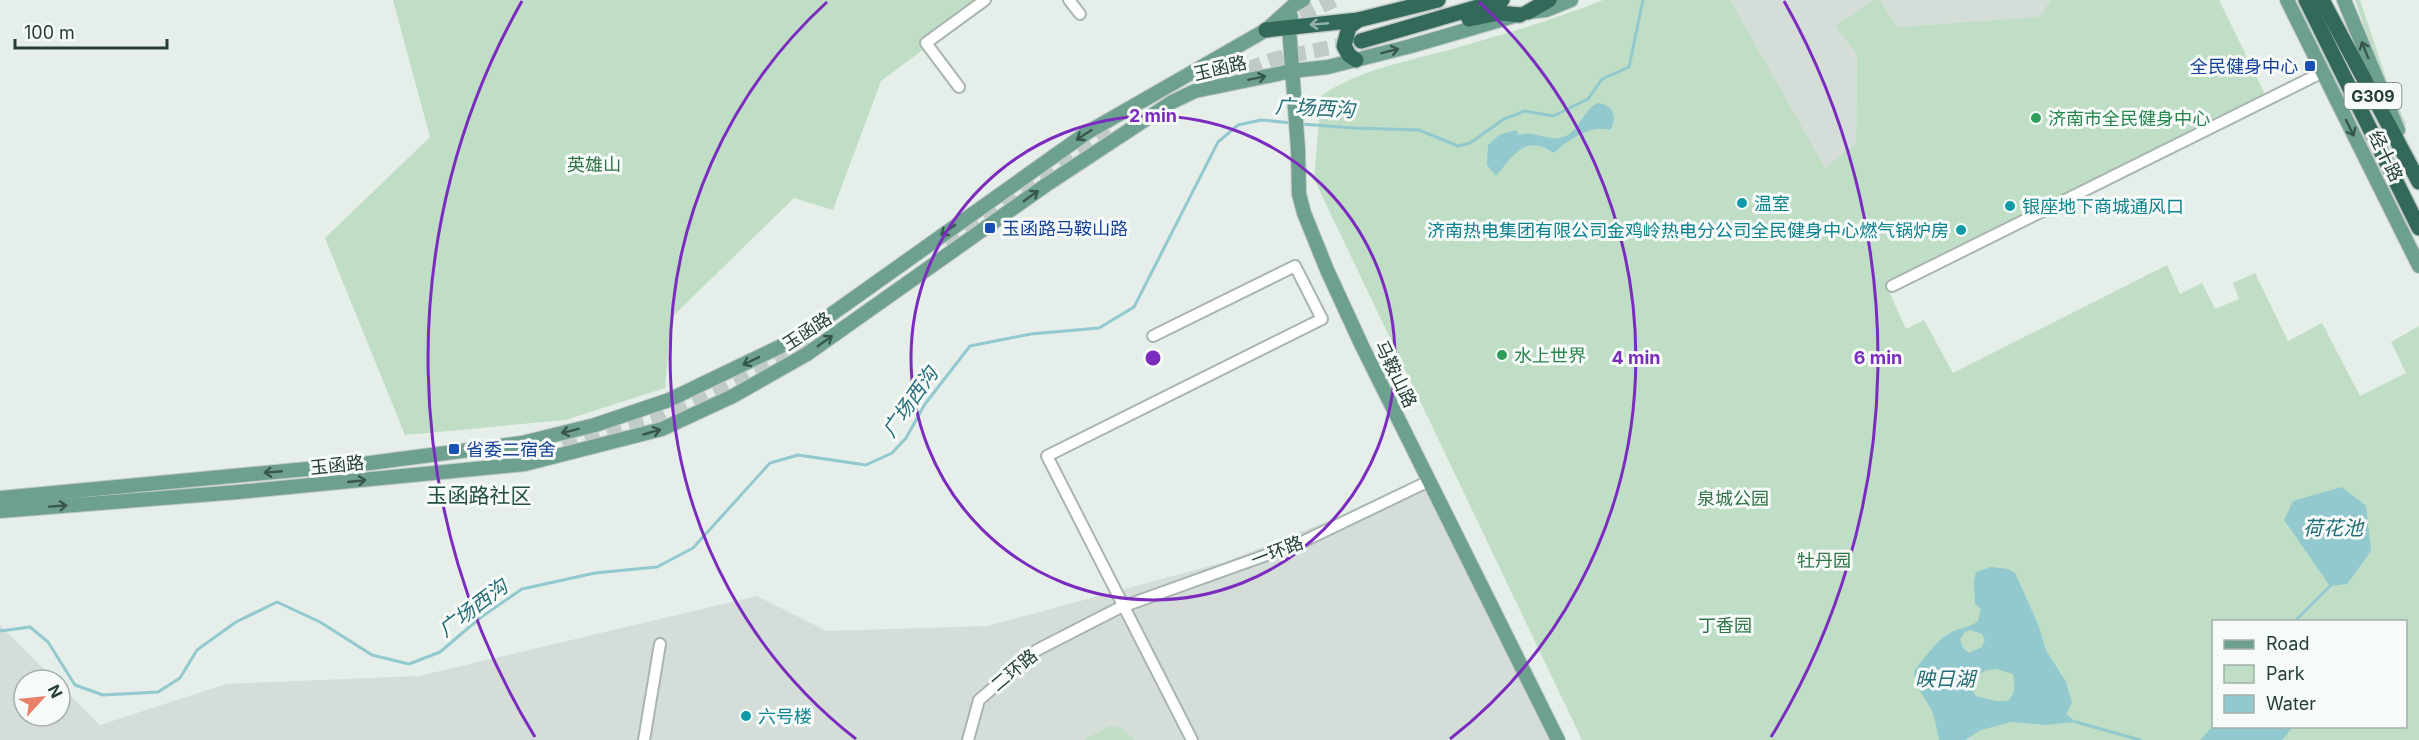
<svg xmlns="http://www.w3.org/2000/svg" width="2419" height="740" viewBox="0 0 2419 740" font-family="Inter,'Noto Sans SC',sans-serif">
<rect width="100%" height="100%" fill="#e6eeea"/>
<g fill="#d4ddd8">
<path d="M1730,0H1874L1835,26L1857,55L1856,143L1824,169Z"/>
<path d="M1880,0H2051L2040,17L1897,27Z"/>
<path d="M1423,484L1555,740H0V625L55,680H24V716H60V685L100,725L226,684L419,676L757,596L827,631L987,626L1225,562Z"/>
</g>
<g fill="#c0ddc6" fill-rule="evenodd">
<path d="M393,0H990L881,81L833,210L794,198L671,318L665,388L565,420L405,435L325,238L430,137Z"/>
<path d="M1603,0H1730L1825,168L1856,143L1857,55L1835,26L1874,0H1880L1897,27L2039,17L2051,0H2219L2265,94L1886,285L1906,329L1924,320L1953,373L2167,265L2180,294L2202,283L2215,309L2239,299L2233,283L2255,273L2288,341L2322,323L2360,396L2406,373L2391,342L2419,326V740H1582L1314,179L1321,96C1356,71 1404,62 1445,51C1499,36 1551,21 1603,0ZM2214,622H2406V726H2214Z"/>
<path d="M2355,0H2360L2387,81L2406,124L2402,126L2383,83Z"/>
<path d="M1109,726L1122,728L1134,740H1084Z"/>
</g>
<g fill="#92c9ce" fill-rule="evenodd">
<path d="M1598,103C1613,105 1618,117 1610,130C1592,124 1567,140 1554,153C1525,133 1514,155 1496,176L1487,165L1488,145L1499,135L1516,130L1519,135C1535,129 1549,144 1566,136C1582,128 1582,110 1598,103Z"/>
<path d="M2342,487L2366,506L2371,551L2347,584L2330,586L2284,520L2293,501Z"/>
<path d="M1991,567L2008,569L2015,573L2038,624L2046,650L2066,682L2072,703L2066,714L2076,722L2045,725L2012,722L1981,730L1965,740H1939C1937,730 1936,721 1932,711C1925,697 1915,688 1914,671C1926,657 1938,637 1956,630C1964,627 1971,627 1978,621L1981,609L1975,604L1974,581L1976,572ZM1970,630L1982,634L1985,640L1982,647L1969,653L1963,648L1960,639L1964,633ZM1996,669L2013,674C2015,685 2016,692 2008,701H1996L1976,696L1972,689L1974,677L1987,670Z"/>
<path d="M2229,726H2293V727L2282,740H2200L2210,729Z"/>
</g>
<g fill="none" stroke-linecap="round" stroke-linejoin="round">
<g stroke="#92c9ce" stroke-width="3">
<path d="M1301,124L1354,128L1419,130L1458,146L1470,143L1504,119L1525,111L1553,116L1588,99L1602,79L1629,67L1643,0"/>
<path d="M2294,622L2330,586"/>
<path d="M0,631L30,627L48,642L75,685L103,695L158,692L180,678L197,650L236,622L277,602L320,622L372,655L409,664L440,652L480,618L522,589L595,573L657,567L693,548L770,463L798,455L866,465L892,453L906,438L925,404L970,346L1031,334L1099,328L1134,307L1218,142L1238,125L1261,120L1292,123"/>
<path d="M2076,722L2140,740"/>
</g>
<g stroke="#c0cbc6" stroke-width="15" stroke-dasharray="15 8" stroke-linecap="butt">
<path d="M1280,26L1334,0"/>
<path d="M1204,85L1275,59L1361,41"/>
<path d="M948,246L1073,157L1112,135"/>
<path d="M496,461L529,457L660,419L801,350L811,343"/>
</g>
<g stroke="#a9b6b0" stroke-width="14">
<g id="minor">
<path d="M1069,0L1080,14"/>
<path d="M959,87L926,43L985,0"/>
<path d="M1892,286L2323,72"/>
<path d="M1153,336L1295,266L1322,319L1047,456L1192,740"/>
<path d="M644,740L660,644"/>
<path d="M968,740L979,700L1037,650L1119,608L1300,543L1429,481"/>
</g>
</g>
<g stroke="#c2c9c7" stroke-width="16">
<g id="major">
<path d="M2287,0L2419,266"/>
<path d="M2344,0L2398,130"/>
<path d="M1291,17L1289,27L1298,149L1299,194L1304,213L1327,270L1362,346L1558,740"/>
<path d="M0,498L370,463L522,443L595,425L669,400L798,338L1088,132L1266,30L1294,5L1303,0"/>
<path d="M0,511L238,492L525,464L662,429L733,396L807,354L1046,185L1172,102L1195,91L1292,71L1328,67L1411,46L1528,12L1546,10L1571,0"/>
</g>
</g>
<g stroke="#c2c9c7" stroke-width="18">
<g id="highway">
<path d="M2306,0L2419,228"/>
<path d="M2322,0L2419,182"/>
<path d="M1528,12L1549,0"/>
<path d="M1469,19L1499,13L1520,15"/>
<path d="M1266,30L1358,20L1438,0"/>
<path d="M1361,41L1502,0"/>
<path d="M1356,60L1349,55L1344,46L1349,27L1358,20"/>
</g>
</g>
<use href="#minor" stroke="#fff" stroke-width="10"/>
<use href="#major" stroke="#6ea090" stroke-width="14"/>
<use href="#highway" stroke="#33695a" stroke-width="15"/>
</g>
<defs><path id="oneway-shaft" d="M-6 0H5M1.5-3L5.5 0L1.5 3" fill="none" stroke-width="1.6" stroke-linecap="round" stroke-linejoin="round" transform="scale(1.5)"/></defs>
<use stroke="#94b2a9" href="#oneway-shaft" transform="translate(1319 24) rotate(175)"/>
<g stroke="#38574c">
<use href="#oneway-shaft" transform="translate(2365 50) rotate(-112)"/>
<use href="#oneway-shaft" transform="translate(1390 51) rotate(-14)"/>
<use href="#oneway-shaft" transform="translate(1257 78) rotate(-12)"/>
<use href="#oneway-shaft" transform="translate(2350 128) rotate(64)"/>
<use href="#oneway-shaft" transform="translate(1084 135) rotate(147)"/>
<use href="#oneway-shaft" transform="translate(1031 196) rotate(-36)"/>
<use href="#oneway-shaft" transform="translate(948 230) rotate(144)"/>
<use href="#oneway-shaft" transform="translate(825 341) rotate(-35)"/>
<use href="#oneway-shaft" transform="translate(751 361) rotate(154)"/>
<use href="#oneway-shaft" transform="translate(570 431) rotate(166)"/>
<use href="#oneway-shaft" transform="translate(652 432) rotate(-16)"/>
<use href="#oneway-shaft" transform="translate(273 472) rotate(175)"/>
<use href="#oneway-shaft" transform="translate(357 481) rotate(-6)"/>
<use href="#oneway-shaft" transform="translate(58 506) rotate(-4)"/>
</g>
<g fill="none" stroke="#7b2cbf" stroke-width="3">
<circle cx="1153" cy="358" r="242"/>
<path d="M856 739A483 483 0 0 1 827 2M1479 2A483 483 0 0 1 1450 739"/>
<path d="M535 737A725 725 0 0 1 522 1M1784 1A725 725 0 0 1 1771 737"/>
</g>
<g fill="#1a4fb4" stroke="#f6faf8" stroke-width="2">
<rect x="2304" y="60" width="12" height="12" rx="3"/>
<rect x="984" y="222" width="12" height="12" rx="3"/>
<rect x="448" y="443" width="12" height="12" rx="3"/>
</g>
<g fill="#2e9e5b" stroke="#f6faf8" stroke-width="2">
<circle cx="2036" cy="118" r="6"/>
<circle cx="1502" cy="355" r="6"/>
</g>
<g fill="#0f9aa8" stroke="#f6faf8" stroke-width="2">
<circle cx="1742" cy="203" r="6"/>
<circle cx="2010" cy="206" r="6"/>
<circle cx="1961" cy="230" r="6"/>
<circle cx="746" cy="716" r="6"/>
</g>
<g text-anchor="middle" dominant-baseline="central" stroke-width="6" stroke-linejoin="round" paint-order="stroke">
<rect fill="#f6faf8" stroke="#647770" stroke-width="1.5" x="2344.5" y="83" width="57" height="26" rx="4.5"/>
<g font-size="16" font-weight="bold" fill="#263f36">
<text x="2373" y="96">G309</text>
</g>
<g font-size="18" fill="#164399" stroke="#f6faf8" text-anchor="start">
<text x="2298" y="66" text-anchor="end">全民健身中心</text>
<text x="1002" y="228">玉函路马鞍山路</text>
<text x="466" y="449">省委二宿舍</text>
</g>
<g font-size="18" fill="#263f36" stroke="#f6faf8">
<text transform="translate(1220 68) rotate(-13)">玉函路</text>
<text transform="translate(2386 156) rotate(64)">经十路</text>
<text transform="translate(807 331) rotate(-33)">玉函路</text>
<text transform="translate(1396 374) rotate(64)">马鞍山路</text>
<text transform="translate(337 465) rotate(-6)">玉函路</text>
<text transform="translate(1277 551) rotate(-21)">一环路</text>
<text transform="translate(1014 670) rotate(-40)">二环路</text>
</g>
<g font-size="18" fill="#27864d" stroke="#f6faf8" text-anchor="start">
<text x="2048" y="118">济南市全民健身中心</text>
<text x="1514" y="355">水上世界</text>
</g>
<g font-size="18" fill="#327347" stroke="#f6faf8">
<text x="594" y="164">英雄山</text>
<text x="1733" y="498">泉城公园</text>
<text x="1824" y="560">牡丹园</text>
<text x="1725" y="625">丁香园</text>
</g>
<g font-size="18" fill="#0d838f" stroke="#f6faf8" text-anchor="start">
<text x="1754" y="203">温室</text>
<text x="2022" y="206">银座地下商城通风口</text>
<text x="1949" y="230" text-anchor="end">济南热电集团有限公司金鸡岭热电分公司全民健身中心燃气锅炉房</text>
<text x="758" y="716">六号楼</text>
</g>
<g font-size="20" font-style="italic" fill="#236e77" stroke="#f6faf8">
<text transform="translate(1315 108) rotate(3)">广场西沟</text>
<text transform="translate(910 402) rotate(-55)">广场西沟</text>
<text x="2333" y="528">荷花池</text>
<text transform="translate(473 608) rotate(-37)">广场西沟</text>
<text x="1945" y="679">映日湖</text>
</g>
<g font-size="21" fill="#235042" stroke="#f6faf8">
<text x="479" y="495">玉函路社区</text>
</g>
</g>
<circle cx="1153" cy="358" r="9" fill="#7b2cbf" stroke="#f6faf8" stroke-width="3"/>
<g font-size="18" text-anchor="middle" font-weight="bold" fill="#7b2cbf" stroke="#f6faf8" stroke-width="6" stroke-linejoin="round" paint-order="stroke">
<text x="1153" y="122">2 min</text>
<text x="1636" y="364">4 min</text>
<text x="1878" y="364">6 min</text>
</g>
<rect x="2212" y="620" width="195" height="108" fill="#f6faf8" stroke="#a3afaa" stroke-width="1.5"/>
<rect x="2224" y="640" width="30" height="9" fill="#6ea090" stroke="#a3afaa" stroke-width="1.5"/>
<text x="2266" y="650" font-size="18" fill="#263f36">Road</text>
<rect x="2224" y="665" width="30" height="18" fill="#c0ddc6" stroke="#a3afaa" stroke-width="1.5"/>
<text x="2266" y="680" font-size="18" fill="#263f36">Park</text>
<rect x="2224" y="695" width="30" height="18" fill="#92c9ce" stroke="#a3afaa" stroke-width="1.5"/>
<text x="2266" y="710" font-size="18" fill="#263f36">Water</text>
<g transform="translate(42 698) rotate(63)"><circle r="28" fill="#f6faf8" stroke="#a3afaa" stroke-width="1.5"/>
<path d="M0-4.5L10 22L0 15L-10 22Z" fill="#e88069"/>
<text y="-9" font-size="16" font-weight="bold" text-anchor="middle" fill="#263f36">N</text>
</g>
<path d="M15 39v9h152v-9" fill="none" stroke="#263f36" stroke-width="3"/>
<text x="24" y="39" font-size="18" fill="#263f36" stroke="#f6faf8" stroke-width="4.5" paint-order="stroke">100 m</text>
</svg>
